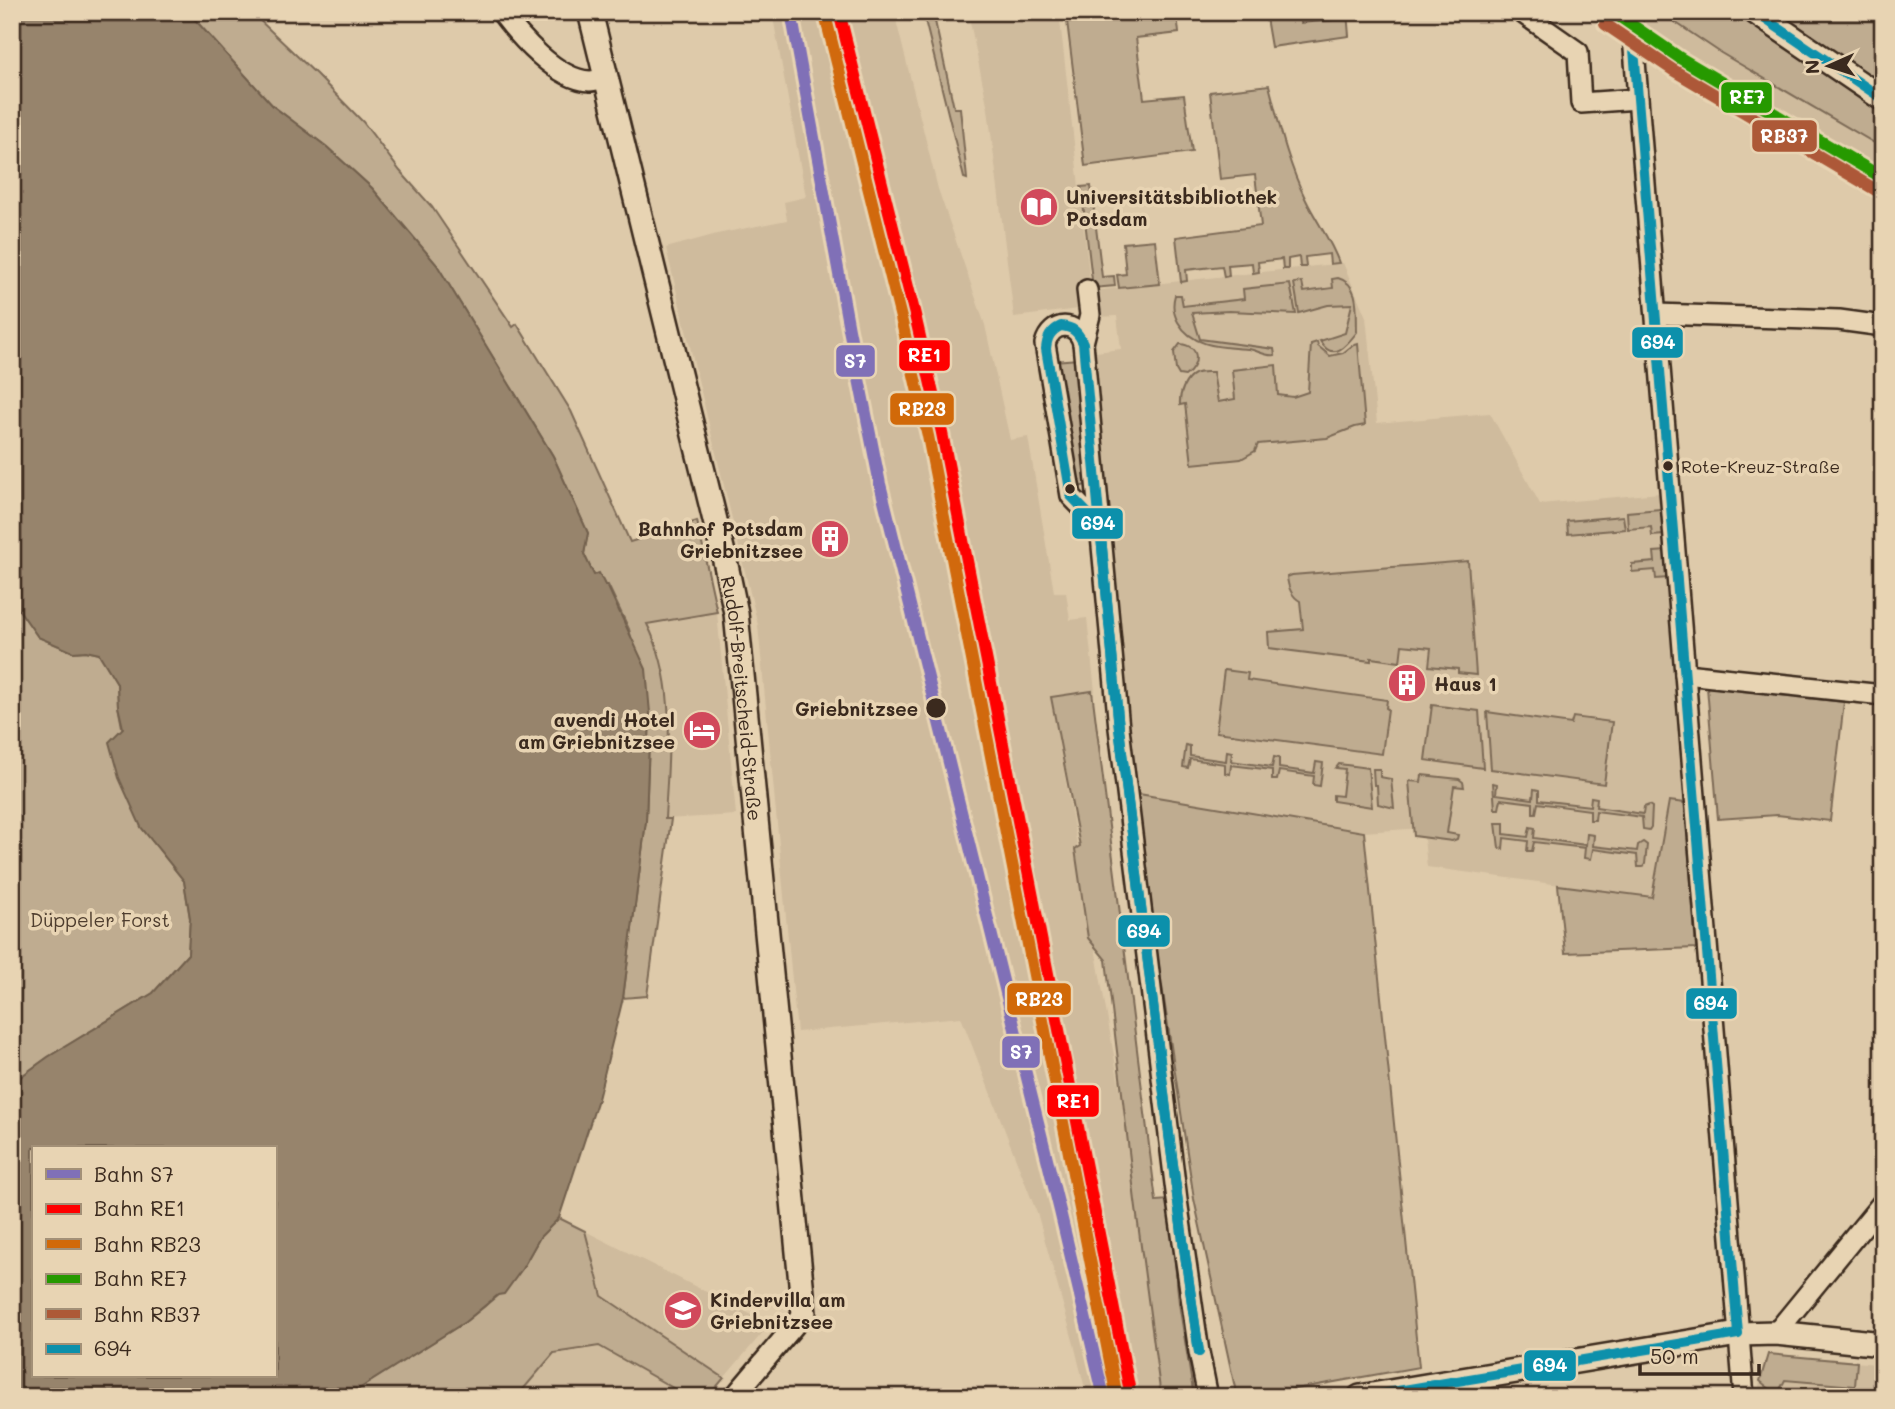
<svg xmlns="http://www.w3.org/2000/svg" width="1895" height="1409" viewBox="0 0 1895 1409" font-family="Mali,sans-serif">
<rect width="100%" height="100%" fill="#decaaa"/>
<filter id="ink" filterUnits="userSpaceOnUse"><feTurbulence type="fractalNoise" baseFrequency=".0143" numOctaves="2"/><feDisplacementMap in="SourceGraphic" scale="14" xChannelSelector="R" yChannelSelector="G"/><feConvolveMatrix kernelMatrix="1 2 1 2 8 2 1 2 1" color-interpolation-filters="sRGB"/></filter>
<g filter="url(#ink)">
<g fill="#cfbb9d">
<path d="M772,12H894L938,189L985,325L1010,440L1028,437L1054,592H1066L1070,620L1087,618L1095,692L1051,697L1174,1397H1087L1074,1344L1038,1216L961,1017L797,1032L758,625L666,248L717,234L787,220L784,202L806,197Z"/>
<path d="M968,12H1059L1091,291L1343,263L1366,317L1377,423L1490,413L1540,504L1660,493L1676,664L1693,903L1427,867L1423,828L1364,832L1133,793L1096,352L1121,349L1117,316L1097,317L1095,307L1014,317L988,109Z"/>
<path d="M1587,12H1660L1721,53L1883,148V184L1657,58Z"/>
<path d="M717,612L736,815L665,819L669,703L662,661L647,623Z"/>
<path d="M585,1231L770,1324L724,1378L602,1296Z"/>
<path d="M599,1346L689,1397H514L520,1393L554,1353Z"/>
<path d="M1768,1354L1876,1364L1873,1397H1759V1385Z"/>
</g>
<g fill="#bfac90" stroke="#7d6b57" stroke-width="2">
<path d="M188,12H251L316,74L363,122L400,171L432,207L513,327L517,324L571,411L630,542L697,521L717,612L647,624C678,685 668,753 665,819H671L647,996L623,998L646,821L650,713L629,629L608,585L605,586L594,576L584,554L588,533L553,456L437,265L372,188L327,147L273,106Z"/>
<path d="M923,12H933L954,108H960L967,179L964,178Z"/>
<path d="M1168,12V15L1177,14L1179,33L1136,38L1144,99L1184,95L1192,152L1085,166L1066,13Z"/>
<path d="M1265,12H1299L1301,23L1344,19L1343,12H1347L1349,36L1271,47Z"/>
<path d="M1660,12H1883V148L1721,53Z"/>
<path d="M1269,85C1279,124 1288,164 1306,200C1316,221 1331,240 1339,263L1330,264L1329,254L1305,257L1306,267H1300L1299,257L1288,259V269H1283L1282,259L1258,262L1259,272L1253,273L1252,263L1228,265L1229,276L1224,277L1222,266L1186,270L1187,281L1181,282L1176,237L1261,226L1255,175L1220,179L1210,92Z"/>
<path d="M1091,186L1102,277L1114,276L1115,286L1093,288L1081,187Z"/>
<path d="M1155,240L1160,284L1119,288L1117,275L1126,274L1123,243Z"/>
<path d="M1338,278C1361,284 1356,313 1357,332C1347,345 1333,363 1320,341L1345,333L1352,304L1328,305L1299,313L1294,283L1302,282L1304,292L1333,288L1332,279Z"/>
<path d="M1290,284L1296,314L1229,311L1192,313L1200,339L1274,349L1275,355C1265,357 1258,350 1248,349C1222,347 1193,348 1178,322C1173,313 1172,305 1175,295H1181L1183,306L1244,299L1243,289Z"/>
<path d="M1317,342L1318,346L1330,356L1343,353L1352,346L1358,344L1365,425L1355,427L1327,438L1258,444L1255,451L1241,459L1192,464L1185,404L1180,405C1179,394 1185,379 1195,374C1200,371 1208,372 1213,372L1218,402L1235,399L1232,370L1276,365L1278,395L1293,397L1308,392L1311,344Z"/>
<path d="M1180,344C1201,346 1200,366 1185,376L1179,375L1176,370L1174,352Z"/>
<path d="M1078,359L1089,484L1079,487L1054,361Z"/>
<path d="M1660,509L1663,511L1664,535L1652,536L1651,527L1628,529L1627,512Z"/>
<path d="M1623,516L1625,529L1568,534L1567,521Z"/>
<path d="M1667,551L1668,578L1656,579L1655,570L1632,572V564L1655,562L1654,552Z"/>
<path d="M1468,561L1476,675L1458,673V669L1429,666L1431,648L1402,645L1400,662L1371,658V661L1269,648L1268,632L1303,629L1300,601C1291,596 1288,587 1287,577L1292,575Z"/>
<path d="M12,597L15,604L38,637L73,652L86,651L100,654L117,683L118,706L141,827L184,881L190,918L188,954L153,993L48,1057L12,1083Z"/>
<path d="M1224,670L1248,673L1247,680L1387,700L1386,708L1388,709L1382,754L1216,732Z"/>
<path d="M1707,687L1844,702L1830,821L1777,815L1718,819Z"/>
<path d="M1092,691L1156,1201L1169,1200L1179,1303L1194,1397H1161L1135,1201L1106,960L1088,938L1075,849L1080,846L1051,697Z"/>
<path d="M1432,705L1479,711L1483,768L1425,760Z"/>
<path d="M1487,712L1571,724L1573,717L1612,722L1604,784L1491,769Z"/>
<path d="M1186,745L1190,746V756L1226,761L1227,751L1232,752L1231,761L1272,767L1274,757L1279,758V768L1314,773L1316,762L1323,763L1320,786L1313,785L1314,776L1279,771L1277,780H1272V770L1231,765L1230,774L1225,773V764L1190,759L1188,768L1183,767Z"/>
<path d="M1339,764L1368,768L1372,807L1333,801V795L1342,796L1345,769L1336,768Z"/>
<path d="M1373,769H1380V777L1391,779L1394,808L1378,804L1377,785H1374Z"/>
<path d="M1422,775L1459,779L1463,782L1464,787L1454,786L1447,833L1458,835L1457,839L1452,841L1414,836L1409,781L1421,782Z"/>
<path d="M1493,783L1497,784L1496,794L1533,799L1534,789L1539,790V800L1590,806L1591,797L1597,798L1596,807L1643,814L1644,807L1649,805L1652,807L1651,827L1649,830L1643,829L1642,817L1596,811L1595,820H1590V810L1538,803L1536,813H1533V803L1501,799L1499,809H1495Z"/>
<path d="M1133,793L1364,832L1419,1367L1250,1397H1237L1194,1199Z"/>
<path d="M1669,801L1685,803L1696,948L1565,953L1558,885L1652,897Z"/>
<path d="M1496,823H1504V834L1528,837L1530,827L1535,828L1534,838L1586,845L1587,834L1594,835L1593,846L1637,851L1638,845L1643,842L1647,845L1645,864L1643,867H1638L1637,855L1593,849L1591,859L1584,858L1585,848L1534,842L1532,851H1527L1528,841L1504,838L1503,849L1499,848Z"/>
<path d="M559,1218L585,1231L602,1296L724,1378L708,1397H689L599,1346L554,1353L520,1393L514,1397H346L465,1322L485,1306L522,1269L540,1237Z"/>
<path d="M1768,1354L1857,1362L1855,1386L1785,1380L1777,1395L1760,1381Z"/>
</g>
<path fill="#97846c" stroke="#72604d" stroke-width="2" fill-rule="evenodd" d="M12,12H188L273,106L327,147L372,188L437,265L553,456L588,533L584,554L594,575L599,573L605,585H607L646,669L650,713L646,821L623,998L598,1099L559,1218L540,1237L522,1269L504,1294L498,1295L465,1322L346,1397H12V1083L48,1057L153,993L188,954L190,918L184,881L141,827L119,778L109,742L123,728L118,706L117,683L99,654L86,651L73,652L38,637L15,604L12,597ZM33,1148H275V1376H33Z"/>
<g fill="none" stroke-linecap="round" stroke-linejoin="round">
<g stroke="#3b2a1e" stroke-width="24">
<g id="minor">
<path d="M501,12C519,36 557,80 590,81C594,81 601,79 605,78"/>
<path d="M1521,12L1578,52L1581,103L1638,99"/>
<path d="M1631,12L1744,1397"/>
<path d="M1656,314L1839,320L1883,326"/>
<path d="M1083,343L1090,315L1087,290"/>
<path d="M1100,526L1071,496L1045,344C1051,321 1077,320 1083,343L1119,728L1177,1200L1199,1352L1208,1397"/>
<path d="M1685,674L1883,695"/>
<path d="M1776,1333L1883,1202"/>
<path d="M734,1397L804,1314"/>
</g>
</g>
<g stroke="#3b2a1e" stroke-width="28">
<g id="tertiary">
<path id="s1" d="M590,12L726,565L736,613L804,1314"/>
<path d="M1755,12L1883,99"/>
<path d="M1360,1397L1738,1334L1776,1333L1883,1344"/>
</g>
</g>
<use href="#minor" stroke="#e8d4b3" stroke-width="19"/>
<use href="#tertiary" stroke="#e8d4b3" stroke-width="23"/>
<g stroke="#e8d4b3" stroke-width="16">
<g id="bus-1">
<path d="M1631,12L1738,1334"/>
<path d="M1755,12L1883,99"/>
<path d="M1061,326C1073,327 1078,332 1083,343L1100,526L1071,496L1046,349C1047,338 1050,331 1061,326Z"/>
<path d="M1100,526L1119,728"/>
<path d="M1100,526L1119,728"/>
<path d="M1119,728L1169,1134"/>
<path d="M1119,728L1169,1134"/>
<path d="M1169,1134L1184,1248"/>
<path d="M1169,1134L1184,1248"/>
<path d="M1184,1248L1199,1352"/>
<path d="M1184,1248L1199,1352"/>
<path d="M1362,1397L1738,1334"/>
</g>
</g>
<use href="#bus-1" stroke="#0c90ab" stroke-width="10"/>
<g stroke="#e8d4b3" stroke-width="18">
<path id="rail-1" d="M791,12L849,329L880,484L1060,1211L1104,1397"/>
</g>
<g stroke="#e8d4b3" stroke-width="18">
<path id="rail-2" d="M839,12L915,315L942,433L1131,1397"/>
</g>
<g stroke="#e8d4b3" stroke-width="18">
<path id="rail-3" d="M825,15L901,318L928,436L1117,1397"/>
</g>
<g stroke="#e8d4b3" stroke-width="18">
<path id="rail-4" d="M1613,12L1680,58L1883,178"/>
</g>
<g stroke="#e8d4b3" stroke-width="18">
<path id="rail-5" d="M1605,24L1673,70L1876,190"/>
</g>
<use href="#rail-1" stroke="#8070b7" stroke-width="12"/>
<use href="#rail-2" stroke="#f00" stroke-width="12"/>
<use href="#rail-3" stroke="#d16909" stroke-width="12"/>
<use href="#rail-4" stroke="#269900" stroke-width="12"/>
<use href="#rail-5" stroke="#ad5937" stroke-width="12"/>
</g>
</g>
<defs>
<g id="library-disc" transform="scale(2.0125)"><circle r="9.5" fill="#d1495b" stroke="#e8d4b3"/><path d="M-6-4Q-3-5.5-.7-3.5V5Q-3 3-6 4ZM6-4Q3-5.5 .7-3.5V5Q3 3 6 4Z" fill="#fff"/></g>
<g id="building-disc" transform="scale(2.0125)"><circle r="9.5" fill="#d1495b" stroke="#e8d4b3"/><path d="M-4-6H4V6H1V3H-1V6H-4ZM-2.5-4.3h1.7v1.8h-1.7ZM.8-4.3h1.7v1.8H.8ZM-2.5-1h1.7V.8h-1.7ZM.8-1h1.7V.8H.8Z" fill="#fff"/></g>
<g id="hotel-disc" transform="scale(2.0125)"><circle r="9.5" fill="#d1495b" stroke="#e8d4b3"/><path d="M-6-4.5h1.5V1H6V5H4.5V3h-9V5H-6ZM-4 0a1.8 1.8 0 1 1 3.6 0ZM.5 0V-2.5h3Q6-2.5 6 0Z" fill="#fff"/></g>
<g id="school-disc" transform="scale(2.0125)"><circle r="9.5" fill="#d1495b" stroke="#e8d4b3"/><path d="M0-5L7-2L0 1L-7-2ZM-4 1L0 2.5L4 1V4Q0 6-4 4Z" fill="#fff"/></g>
</defs>
<g fill-rule="evenodd">
<use href="#library-disc" x="1039" y="207"/>
<use href="#building-disc" x="830" y="539"/>
<use href="#building-disc" x="1407" y="683"/>
<use href="#hotel-disc" x="702" y="730"/>
<use href="#school-disc" x="683" y="1310"/>
</g>
<g fill="#3b2a1e" stroke="#e8d4b3" stroke-width="2.5">
<circle cx="1668" cy="466" r="6"/>
<circle cx="1070" cy="489" r="6"/>
<circle cx="936" cy="708" r="11"/>
</g>
<g text-anchor="middle" dominant-baseline="central" stroke-width="7" stroke-linejoin="round" paint-order="stroke">
<g font-size="17" fill="#3b2a1e" stroke="#e8d4b3" text-anchor="start">
<text x="1681" y="466">Rote-Kreuz-Straße</text>
</g>
<g font-size="19" font-weight="bold" fill="#3b2a1e" stroke="#e8d4b3" text-anchor="start">
<text x="1066" y="196">Universitätsbibliothek<tspan x="1066" dy="22">Potsdam</tspan></text>
<text x="803" y="528" text-anchor="end">Bahnhof Potsdam<tspan x="803" dy="22">Griebnitzsee</tspan></text>
<text x="1434" y="683">Haus 1</text>
<text x="675" y="719" text-anchor="end">avendi Hotel<tspan x="675" dy="22">am Griebnitzsee</tspan></text>
<text x="710" y="1299">Kindervilla am<tspan x="710" dy="22">Griebnitzsee</tspan></text>
</g>
<g font-size="19" fill="#3b2a1e" stroke="#e8d4b3">
<text stroke="none"><textPath href="#s1" startOffset="704">Rudolf-Breitscheid-Straße</textPath></text>
</g>
<g font-size="19" font-weight="bold" fill="#3b2a1e" stroke="#e8d4b3" text-anchor="end">
<text x="918" y="708">Griebnitzsee</text>
</g>
<g font-size="19" fill="#4f3e2f" stroke="#e8d4b3">
<text x="100" y="919">Düppeler Forst</text>
</g>
</g>
<g stroke="#e8d4b3" stroke-width="2.5">
<rect x="1720" y="81" width="53" height="33" rx="7" fill="#269900"/>
<rect x="1751" y="119" width="67" height="34" rx="7" fill="#ad5937"/>
<rect x="1631" y="326" width="53" height="33" rx="7" fill="#0c90ab"/>
<rect x="898" y="339" width="53" height="33" rx="7" fill="#f00"/>
<rect x="835" y="344" width="41" height="34" rx="7" fill="#8070b7"/>
<rect x="889" y="392" width="66" height="34" rx="7" fill="#d16909"/>
<rect x="1071" y="507" width="53" height="33" rx="7" fill="#0c90ab"/>
<rect x="1117" y="914" width="54" height="34" rx="7" fill="#0c90ab"/>
<rect x="1006" y="982" width="66" height="34" rx="7" fill="#d16909"/>
<rect x="1685" y="987" width="53" height="33" rx="7" fill="#0c90ab"/>
<rect x="1001" y="1035" width="40" height="34" rx="7" fill="#8070b7"/>
<rect x="1046" y="1084" width="54" height="34" rx="7" fill="#f00"/>
<rect x="1523" y="1349" width="54" height="33" rx="7" fill="#0c90ab"/>
</g>
<g font-size="19" text-anchor="middle" font-weight="bold" fill="#fff">
<text x="1747" y="104">RE7</text>
<text x="1784" y="143">RB37</text>
<text x="1658" y="349">694</text>
<text x="924" y="362">RE1</text>
<text x="855" y="368">S7</text>
<text x="922" y="416">RB23</text>
<text x="1098" y="530">694</text>
<text x="1144" y="938">694</text>
<text x="1039" y="1006">RB23</text>
<text x="1711" y="1010">694</text>
<text x="1021" y="1059">S7</text>
<text x="1073" y="1108">RE1</text>
<text x="1550" y="1372">694</text>
</g>
<rect width="1895" height="1409" fill="none" stroke="#e8d4b3" stroke-width="42"/>
<rect x="21" y="21" width="1853" height="1367" fill="none" stroke="#3b2a1e" stroke-width="2.5" filter="url(#ink)"/>
<rect x="32" y="1146" width="245" height="231" fill="#e8d4b3" stroke="#a39077" stroke-width="2"/>
<rect x="46" y="1169" width="35" height="10" fill="#8070b7" stroke="#a39077" stroke-width="2"/>
<text x="94" y="1182" font-size="21" fill="#3b2a1e">Bahn S7</text>
<rect x="46" y="1204" width="35" height="10" fill="#ff0000" stroke="#a39077" stroke-width="2"/>
<text x="94" y="1216" font-size="21" fill="#3b2a1e">Bahn RE1</text>
<rect x="46" y="1239" width="35" height="10" fill="#d16909" stroke="#a39077" stroke-width="2"/>
<text x="94" y="1252" font-size="21" fill="#3b2a1e">Bahn RB23</text>
<rect x="46" y="1274" width="35" height="10" fill="#269900" stroke="#a39077" stroke-width="2"/>
<text x="94" y="1286" font-size="21" fill="#3b2a1e">Bahn RE7</text>
<rect x="46" y="1309" width="35" height="10" fill="#ad5937" stroke="#a39077" stroke-width="2"/>
<text x="94" y="1322" font-size="21" fill="#3b2a1e">Bahn RB37</text>
<rect x="46" y="1344" width="35" height="10" fill="#0c90ab" stroke="#a39077" stroke-width="2"/>
<text x="94" y="1356" font-size="21" fill="#3b2a1e">694</text>
<g transform="translate(1829 66) rotate(267)" stroke="#e8d4b3" stroke-width="5" paint-order="stroke">
<path d="M0-5L12 26L0 18L-12 26Z" fill="#3b2a1e"/>
<text y="-10" font-size="19" font-weight="bold" text-anchor="middle" fill="#3b2a1e">N</text>
</g>
<path d="M1640 1364v10h119v-10" fill="none" stroke="#3b2a1e" stroke-width="3.5"/>
<text x="1650" y="1364" font-size="21" fill="#3b2a1e" stroke="#e8d4b3" stroke-width="5" paint-order="stroke">50 m</text>
</svg>
